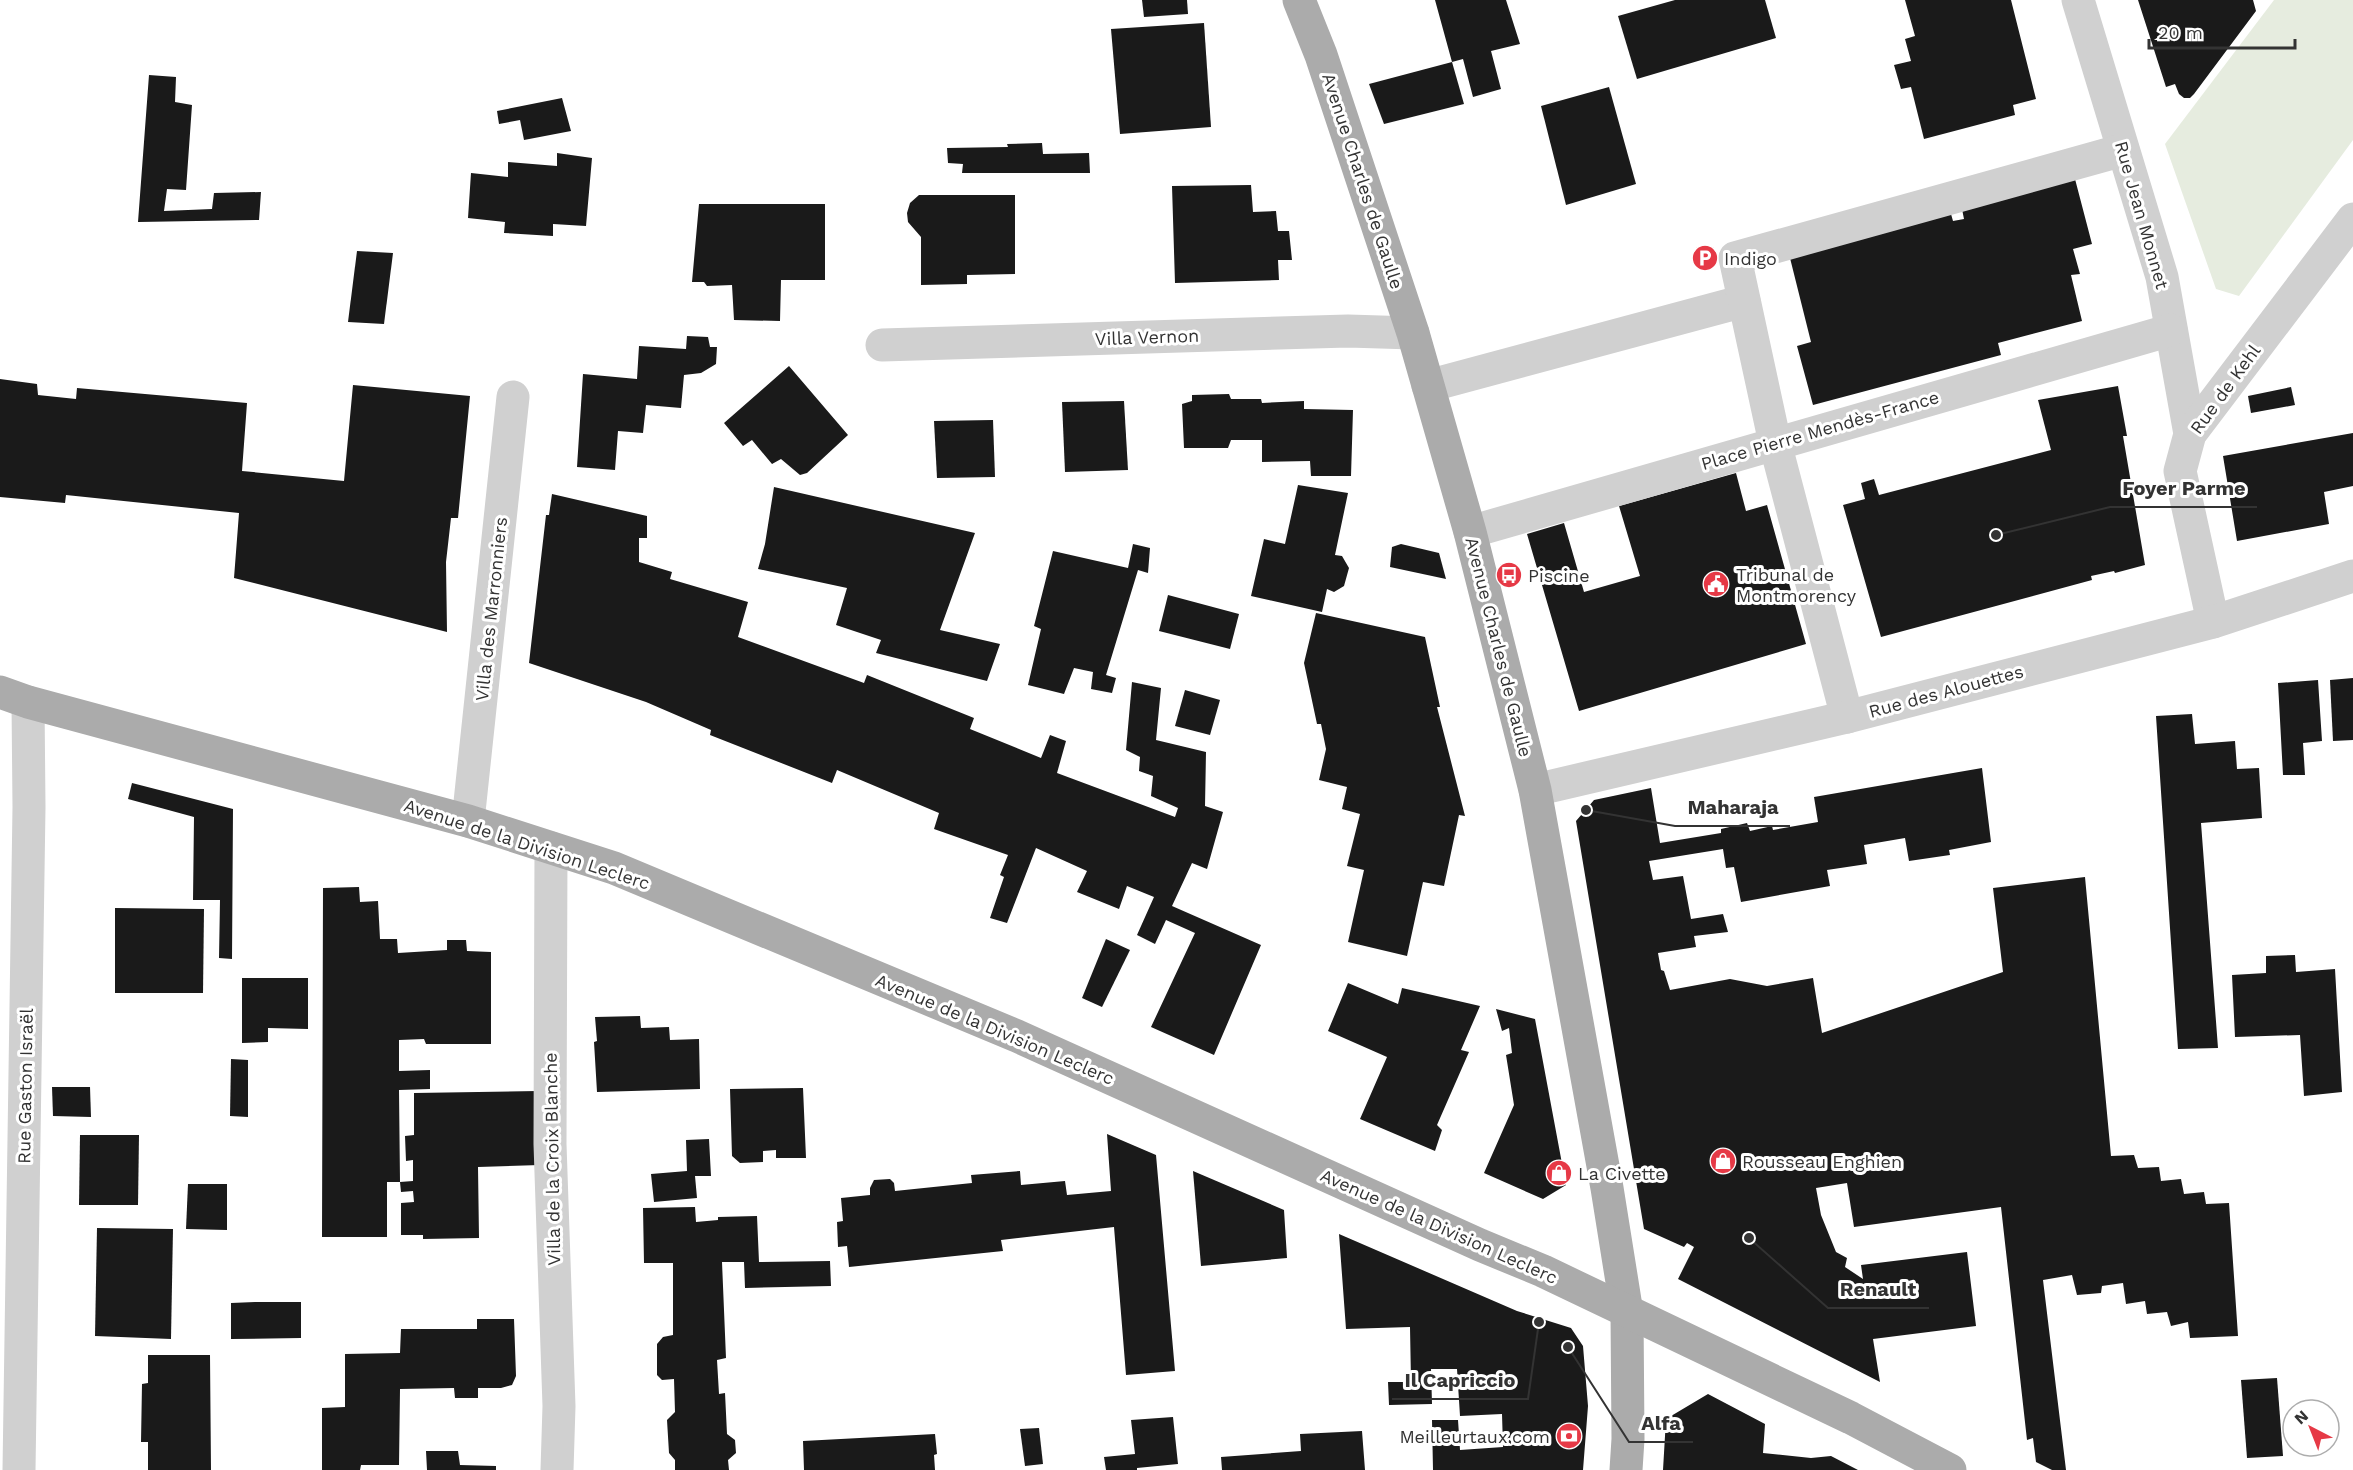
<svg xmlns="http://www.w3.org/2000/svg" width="2353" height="1470" viewBox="0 0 2353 1470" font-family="'Work Sans',sans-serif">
<rect width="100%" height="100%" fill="#fff"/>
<path fill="#e6ecdf" d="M2274,0H2353V140L2239,296L2216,289L2165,144Z"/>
<g fill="#1a1a1a">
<path d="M1142,0H1187L1188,14L1144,17Z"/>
<path d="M1435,0H1506L1520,44L1491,51L1501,89L1473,97L1463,59L1452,62Z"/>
<path d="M1675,0H1765L1776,38L1637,79L1618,16Z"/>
<path d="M1905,0H2011L2036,99L2013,105L2015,115L1924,139L1911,87L1901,89L1894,65L1911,61L1905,39L1915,36Z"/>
<path d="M2138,0H2253L2256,11L2194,94L2190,98H2184L2179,94L2175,84L2166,87Z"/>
<path d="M1204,23L1211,127L1120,134L1111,29Z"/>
<path d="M1452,62L1464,104L1384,124L1369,84Z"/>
<path d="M149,75L176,77L175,102L192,105L186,190L167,189L164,211L212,209L214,193L261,192L259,220L138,222Z"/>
<path d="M1609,87L1636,184L1566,205L1541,106Z"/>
<path d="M562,98L571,131L524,140L520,120L499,124L497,111Z"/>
<path d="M1042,143L1043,154L1089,153L1090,173H962L963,164L948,163L947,148L1008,147L1007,144Z"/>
<path d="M557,153L592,158L586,226L553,224V236L504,233L505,222L468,218L471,173L508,177V162L557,166Z"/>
<path d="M2075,179L2092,244L2073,249L2080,274L2071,275L2082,321L1998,343L2001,355L1813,405L1797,346L1811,342L1790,258L1951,214L1953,221L1964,219L1962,209Z"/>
<path d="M1251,185L1253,212L1276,211L1278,231H1289L1292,260H1278L1279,280L1175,283L1172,186Z"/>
<path d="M919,195H1015V274L967,275V284L921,285V237L908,222L907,213L910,203Z"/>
<path d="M699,204H825V280H781L780,321L734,320L732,285L707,286L704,282H692Z"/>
<path d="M357,251L393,253L384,324L348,322Z"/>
<path d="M687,336L708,337L710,347H717L716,364L701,373L684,375L681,408L646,405L643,433L618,431L615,470L577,467L583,374L637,379L639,346L686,349Z"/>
<path d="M789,366L848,435L807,473L800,475L781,459L772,464L752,440L743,446L724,423Z"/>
<path d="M0,379L37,384L38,395L76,399L77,388L247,403L242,471L344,481L353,385L470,396L458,518H451L446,562L447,632L234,578L239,513L66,495L65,503L0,497Z"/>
<path d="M2118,386L2127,436H2123L2145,565L2115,573L2114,571L2091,576L2092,580L1881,637L1843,505L1865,499L1861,483L1874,479L1879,495L2051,450L2038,400Z"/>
<path d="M2291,387L2295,405L2251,413L2248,396Z"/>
<path d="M1229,394L1231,399H1261L1262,403L1304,401V409L1353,410L1351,476H1311L1310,461L1262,462V440H1231L1228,448H1184L1182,404L1192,401V395Z"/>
<path d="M1124,401L1128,470L1065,472L1062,402Z"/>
<path d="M993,420L995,477L937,478L934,421Z"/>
<path d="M2353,433V486L2324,492L2329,524L2237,541L2223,456Z"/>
<path d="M1736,473L1746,511L1767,505L1806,644L1579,711L1527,534L1564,523L1584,592L1640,576L1619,506Z"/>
<path d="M1298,485L1348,493L1335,555L1342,556L1349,568L1344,586L1334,592L1327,589L1322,612L1251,596L1264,539L1285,544Z"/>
<path d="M774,487L975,533L940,630L1000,644L987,681L876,653L881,640L836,625L847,588L758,569L765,544Z"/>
<path d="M552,494L647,516V538H639V562L672,572L670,579L748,602L738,637L864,683L867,675L974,718L970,729L1041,758L1050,735L1066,741L1057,773L1175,817L1178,808L1151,796L1153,776L1139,771L1140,757L1126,750L1132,682L1161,688L1156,740L1206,752L1205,806L1223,812L1207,869L1192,863L1172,906L1261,945L1214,1055L1151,1027L1195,933L1166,920L1155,944L1137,935L1154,897L1127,886L1119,909L1077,892L1087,871L1036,848L1007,923L990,918L1004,877L1000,875L1008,855L934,829L939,813L837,770L832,783L710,735L711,730L646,702L529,663L546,515H549Z"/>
<path d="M1133,544L1150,548L1148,573L1138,570L1106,675L1116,678L1112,693L1091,689L1093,672L1074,668L1064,694L1028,685L1041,629L1034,626L1053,551L1128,568Z"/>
<path d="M1401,544L1439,553L1446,579L1390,567L1392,547Z"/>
<path d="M1168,595L1239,614L1230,649L1159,631Z"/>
<path d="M1316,613L1425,637L1440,707H1437L1465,816L1459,815L1444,886L1423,882L1407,956L1348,942L1364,870L1347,866L1360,814L1342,809L1347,787L1319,780L1326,749L1321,724H1317L1304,663Z"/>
<path d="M2353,678V740L2333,741L2330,680Z"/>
<path d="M2318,680L2322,741L2303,743L2305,775H2283L2278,683Z"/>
<path d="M1185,690L1220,700L1210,735L1175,726Z"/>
<path d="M2192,714L2195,744L2235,741L2237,769L2259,768L2262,818L2201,823L2218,1048L2178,1049L2156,716Z"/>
<path d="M1982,768L1991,842L1949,850L1950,855L1909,861L1905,838L1864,845L1867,864L1827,870L1830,886L1741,902L1734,867L1726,868L1723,849L1649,861L1653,880L1683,876L1691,919L1723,914L1728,932L1694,936L1696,947L1658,953L1661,970L1664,971L1670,990L1730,979L1767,986L1813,978L1822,1033L2003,972L1993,888L2085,877L2111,1156L2134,1155L2138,1168L2159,1167L2161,1181L2181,1179L2184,1194L2204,1192L2206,1204L2229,1203L2238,1336L2190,1338L2188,1322L2171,1326L2167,1312L2147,1314L2145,1301L2126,1304L2123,1283L2102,1286L2101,1293L2077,1295L2072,1275L2043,1280L2066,1470H2052L2036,1462L2033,1438L2027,1440L2001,1207L1854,1227L1847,1183L1816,1188L1821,1215L1836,1252L1847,1258L1845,1267L1863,1279L1861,1265L1967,1252L1976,1326L1873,1339L1880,1382L1678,1279L1694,1247L1687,1243L1684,1247L1644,1229L1576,821L1594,800L1651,788L1660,843L1721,833V829L1747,823L1750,831L1772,826L1773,830L1818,822L1814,797Z"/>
<path d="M132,783L233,809L232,959L219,958L220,900H193L194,817L128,799Z"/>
<path d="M359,887L360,902L378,901L380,939H397L398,953L447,950V940H466L467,951L491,952V1044H426L424,1039L399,1040V1071L430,1070V1089L399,1090L400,1182H387V1237H322L323,888Z"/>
<path d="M115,908L204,909L203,993H115Z"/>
<path d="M1106,939L1130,950L1102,1007L1082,998Z"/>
<path d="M2295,955L2296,972L2335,969L2342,1092L2304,1096L2300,1035L2235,1037L2232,975L2266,973V956Z"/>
<path d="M242,978H308V1029L268,1028V1042L242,1043Z"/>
<path d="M1348,983L1398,1004L1402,988L1480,1006L1461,1050L1469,1052L1437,1125L1442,1130L1435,1151L1360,1119L1387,1057L1328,1031Z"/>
<path d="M1496,1009L1535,1019L1566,1185L1543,1199L1484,1173L1514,1105L1506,1055L1512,1053L1509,1028L1502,1031Z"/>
<path d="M640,1016L641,1028L669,1027L670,1040L699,1039L700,1089L597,1092L594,1042L597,1041L595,1017Z"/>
<path d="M231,1059L248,1060V1117L230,1116Z"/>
<path d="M52,1087H90L91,1117L53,1116Z"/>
<path d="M803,1088L806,1158H776V1150L763,1151V1162L740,1163L732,1156L730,1089Z"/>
<path d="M538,1091L540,1165L478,1167L479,1238L423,1239V1235H401V1203L414,1202L413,1191L401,1192L400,1182L413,1181V1160L406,1161L405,1136L414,1135V1093Z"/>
<path d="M1107,1134L1156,1155L1175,1371L1126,1375L1114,1227L1001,1240L1003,1251L849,1267L847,1246L838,1247L837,1222L843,1221L841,1198L870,1195V1188L874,1180L890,1179L894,1183L895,1191L972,1183L971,1175L1020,1171L1021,1185L1065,1181L1067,1195L1111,1191Z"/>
<path d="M80,1135H139L138,1205H79Z"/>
<path d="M709,1139L711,1176H695L697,1198L654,1202L651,1174L687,1171L686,1140Z"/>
<path d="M1193,1171L1284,1210L1287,1258L1201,1266Z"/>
<path d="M188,1184H227V1230L186,1229Z"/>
<path d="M695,1207L696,1222L718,1220V1217L757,1216L759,1262L830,1261L831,1286L745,1288L744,1262H722L726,1358L717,1360L719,1394L725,1393L727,1434L735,1440L736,1453L728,1460L729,1470H675V1460L669,1453L667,1420L675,1412L674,1379L662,1380L657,1375V1344L663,1337L673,1335V1263H644L643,1208Z"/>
<path d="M97,1228L173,1229L171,1339L95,1336Z"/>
<path d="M1339,1234L1517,1311L1571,1328L1583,1346L1588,1406L1583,1470H1433L1432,1420H1458L1460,1450L1503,1447L1502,1414L1460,1416L1457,1369H1431L1432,1404L1389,1405L1388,1382H1411L1410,1327L1346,1329Z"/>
<path d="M255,1302H301V1338L231,1339V1303Z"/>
<path d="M477,1319H514L516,1376L512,1385L501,1388H478V1398H455L454,1388L400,1389L399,1465H361L360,1470H322V1408L345,1407V1354L400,1353L401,1329H477Z"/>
<path d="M148,1355H210L211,1470H148V1442H141L142,1384L148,1383Z"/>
<path d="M2277,1378L2283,1456L2247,1458L2241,1380Z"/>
<path d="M1708,1394L1765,1424L1763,1453L1811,1458L1831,1456L1858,1470H1663L1666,1419Z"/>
<path d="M1173,1417L1178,1464L1137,1468V1470H1106L1104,1457L1135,1454L1131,1420Z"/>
<path d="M1039,1428L1043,1464L1025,1466L1020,1429Z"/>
<path d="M1362,1431L1365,1470H1222L1221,1457L1301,1451L1300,1434Z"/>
<path d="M935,1434L937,1454L934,1455L935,1470H804L803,1441Z"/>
<path d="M426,1451H458L460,1465L496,1466V1470H427Z"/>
</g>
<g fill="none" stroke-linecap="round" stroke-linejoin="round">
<g stroke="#d0d0d0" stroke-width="33">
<path d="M2078,0L2162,277L2190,434"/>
<path d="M882,345L1348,331L1413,333"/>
<path d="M1428,386L1744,301"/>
<path d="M1470,532L2171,330"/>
<path d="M2213,622L2180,471L2190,434L2353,219"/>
<path d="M1847,717L1775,443L1735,258L2123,150"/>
<path d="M1535,790L1847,717L2213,622L2353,576"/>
<path d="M468,821L513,397"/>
<path d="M551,848L550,1144L559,1406L557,1470"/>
<path d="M19,1470L29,807L28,702"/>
</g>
<g stroke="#ababab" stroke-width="33">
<path d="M1299,0L1321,55L1413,333L1470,532L1535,790L1607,1188L1627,1313L1628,1439L1626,1470"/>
<path d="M0,692L28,702L468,821L614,868L1017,1036L1480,1245L1543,1271L1851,1418L1950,1470"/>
</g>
</g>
<defs>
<g id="parking-disc" transform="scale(1.35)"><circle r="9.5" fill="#e63946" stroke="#fff"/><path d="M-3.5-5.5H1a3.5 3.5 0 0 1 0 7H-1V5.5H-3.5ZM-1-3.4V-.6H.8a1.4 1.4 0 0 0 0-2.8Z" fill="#fff"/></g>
<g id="bus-disc" transform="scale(1.35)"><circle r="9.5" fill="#e63946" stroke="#fff"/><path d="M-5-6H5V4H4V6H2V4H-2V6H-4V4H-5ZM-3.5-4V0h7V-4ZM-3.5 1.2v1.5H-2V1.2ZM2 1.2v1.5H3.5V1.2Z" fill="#fff"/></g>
<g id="civic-disc" transform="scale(1.35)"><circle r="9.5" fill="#e63946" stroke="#fff"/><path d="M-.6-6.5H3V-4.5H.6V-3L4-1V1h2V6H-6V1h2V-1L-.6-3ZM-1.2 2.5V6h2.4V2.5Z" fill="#fff"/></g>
<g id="shop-disc" transform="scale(1.35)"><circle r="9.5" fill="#e63946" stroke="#fff"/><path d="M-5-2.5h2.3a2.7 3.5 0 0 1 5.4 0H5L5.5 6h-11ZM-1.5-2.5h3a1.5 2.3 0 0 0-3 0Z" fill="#fff"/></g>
<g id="bank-disc" transform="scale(1.35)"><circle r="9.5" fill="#e63946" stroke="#fff"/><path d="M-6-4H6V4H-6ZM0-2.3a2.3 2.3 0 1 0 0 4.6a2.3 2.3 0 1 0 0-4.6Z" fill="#fff"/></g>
</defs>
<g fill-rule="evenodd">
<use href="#parking-disc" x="1705" y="258"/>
<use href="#bus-disc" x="1509" y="575"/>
<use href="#civic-disc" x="1716" y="584"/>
<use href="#shop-disc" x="1723" y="1161"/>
<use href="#shop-disc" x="1559" y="1173"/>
<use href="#bank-disc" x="1569" y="1436"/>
</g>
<g text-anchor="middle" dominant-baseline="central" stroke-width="6" stroke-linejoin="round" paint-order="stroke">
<g font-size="18" fill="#333" stroke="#fff">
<text transform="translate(1363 181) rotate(72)">Avenue Charles de Gaulle</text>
<text transform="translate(2142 215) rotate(74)">Rue Jean Monnet</text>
<text transform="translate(1147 337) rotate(-2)">Villa Vernon</text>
<text transform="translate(2225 389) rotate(-54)">Rue de Kehl</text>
<text transform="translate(1820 430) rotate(-16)">Place Pierre Mendès-France</text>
<text transform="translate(491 609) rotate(-84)">Villa des Marronniers</text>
<text transform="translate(1499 647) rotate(76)">Avenue Charles de Gaulle</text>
<text transform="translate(1946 691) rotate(-15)">Rue des Alouettes</text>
<text transform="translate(527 844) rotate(18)">Avenue de la Division Leclerc</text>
<text transform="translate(995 1029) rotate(23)">Avenue de la Division Leclerc</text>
<text transform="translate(25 1086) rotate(-89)">Rue Gaston Israël</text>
<text transform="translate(552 1159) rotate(-91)">Villa de la Croix Blanche</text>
<text transform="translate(1439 1226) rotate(24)">Avenue de la Division Leclerc</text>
</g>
<g font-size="18" fill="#333" stroke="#fff" text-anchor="start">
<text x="1724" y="258">Indigo</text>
<text x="1736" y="574">Tribunal de<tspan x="1736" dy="21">Montmorency</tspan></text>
<text x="1528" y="575">Piscine</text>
<text x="1742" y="1161">Rousseau Enghien</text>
<text x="1578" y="1173">La Civette</text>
<text x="1550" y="1436" text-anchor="end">Meilleurtaux.com</text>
</g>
</g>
<path fill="none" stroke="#333" stroke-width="2" d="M1996 535L2110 507H2257M1586 810L1675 826H1790M1749 1238L1828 1308H1929M1539 1322L1528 1399H1392M1568 1347L1629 1442H1693"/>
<g fill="#333" stroke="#fff" stroke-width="2">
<circle cx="1996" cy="535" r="6"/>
<circle cx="1586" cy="810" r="6"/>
<circle cx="1749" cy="1238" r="6"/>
<circle cx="1539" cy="1322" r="6"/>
<circle cx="1568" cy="1347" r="6"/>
</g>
<g font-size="20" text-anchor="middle" font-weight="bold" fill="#333" stroke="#fff" stroke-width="6" stroke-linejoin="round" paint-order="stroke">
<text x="2184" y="495">Foyer Parme</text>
<text x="1733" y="814">Maharaja</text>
<text x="1878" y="1296">Renault</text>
<text x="1460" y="1387">Il Capriccio</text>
<text x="1661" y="1430">Alfa</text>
</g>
<g transform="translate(2311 1428) rotate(318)"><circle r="28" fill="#ffffff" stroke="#adadad" stroke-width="1.5"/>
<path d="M0-4.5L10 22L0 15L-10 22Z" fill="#e63946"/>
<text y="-9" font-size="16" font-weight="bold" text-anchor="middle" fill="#333333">N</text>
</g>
<path d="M2149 39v9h146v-9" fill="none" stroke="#333333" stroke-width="3"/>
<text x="2158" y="39" font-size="18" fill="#333333" stroke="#ffffff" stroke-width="4.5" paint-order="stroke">20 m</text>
</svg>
